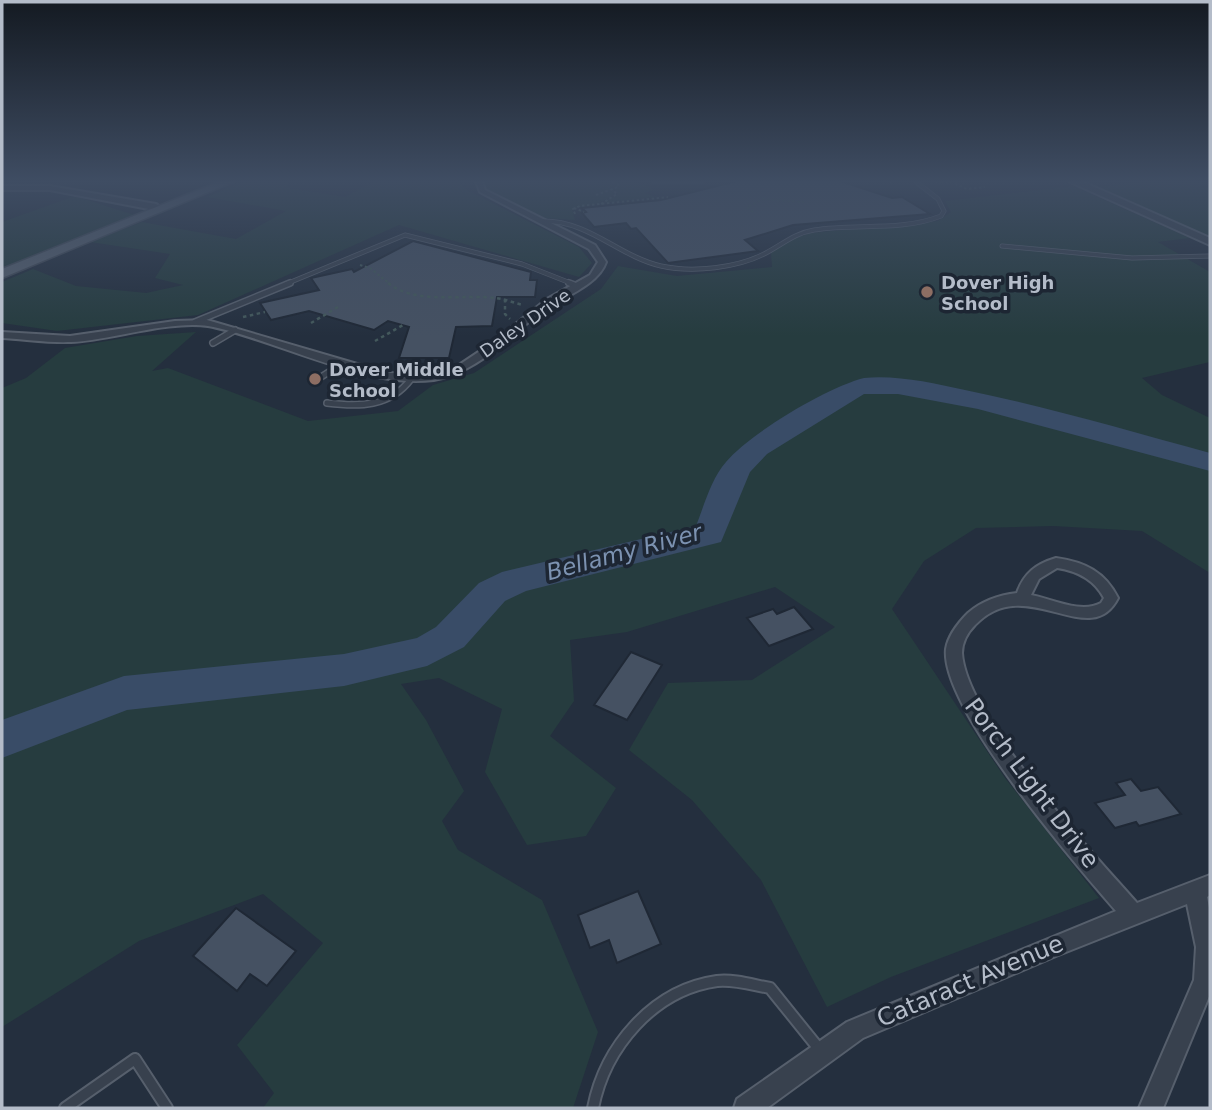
<svg xmlns="http://www.w3.org/2000/svg" width="1212" height="1110" viewBox="0 0 1212 1110" font-family="'DejaVu Sans',sans-serif">
<rect width="100%" height="100%" fill="#242f3e"/>
<g fill="#263c3f">
<path d="M244,181H287L288,188L345,197L375,181H459L465,189L579,247L592,263L579,277L399,225L198,315L57,331L2,323V282L33,269L76,286L146,293L183,285L155,278L170,254L90,242L142,222L236,239L286,211L207,197Z"/>
<path d="M485,181H607L618,184L617,188L620,184L611,181C626,181 641,181 654,190L645,193L655,197L602,203L618,194L613,189L616,194L599,203L572,209L575,220L545,218L489,191L484,186Z"/>
<path d="M1148,181H1210V185L1191,188L1210,187V238L1100,187Z"/>
<path d="M1073,186L1190,238L1158,242L1210,272V362L1142,378L1162,395L1210,418V573L1142,531L1053,526L976,528L924,561L892,609L1005,778L1099,898L891,977L827,1007L761,880L692,800L629,750L668,683L752,680L835,627L775,587L627,632L570,640L574,701L550,736L616,788L586,836L527,845L485,772L502,709L439,678L401,684L426,720L464,791L442,821L458,850L542,900L598,1032L573,1108H263L274,1093L237,1045L323,943L263,894L139,941L2,1027V388L26,378L65,348L137,336L196,332L152,371L168,368L308,421L398,411L433,385L474,373L601,289L618,266L677,276L772,267L771,253L791,239L811,233L938,221L951,212L945,201Z"/>
<path d="M75,196L134,215L2,268V222Z"/>
</g>
<g fill="none" stroke-linecap="round" stroke-linejoin="round">
<path fill="#394c67" fill-rule="evenodd" d="M864,378C898,375 932,383 965,390C1048,407 1129,431 1210,453V471L978,409L898,394H864L767,454L750,472L721,542L526,591L505,601L464,647L427,666L344,686L127,710L2,758V720L124,676L344,654L417,638L436,627L479,583L502,572L696,526C704,506 711,479 726,462C750,433 828,387 864,378Z"/>
</g>
<g fill="#455162" stroke="#1f2835" stroke-width="2">
<path d="M737,181H840L892,198L902,197L930,214L793,225L745,240L758,251L668,263L636,228L631,229L626,223L594,227L582,213L586,212L582,208L661,200Z"/>
<path d="M413,241L531,272L530,280H537L535,297H497L492,326L456,327L449,358H399L409,327L388,321L374,330L309,311L271,320L260,303L319,290L311,278L352,269L354,272Z"/>
<path d="M794,607L813,629L769,646L747,618L773,609L777,614Z"/>
<path d="M631,652L662,665L627,720L594,705Z"/>
<path d="M1131,779L1141,791L1158,787L1181,814L1139,826L1136,822L1115,828L1095,803L1125,795L1116,783Z"/>
<path d="M638,891L661,944L617,963L609,940L590,948L578,915Z"/>
<path d="M236,908L296,951L267,986L250,974L237,991L193,956Z"/>
</g>
<g fill="none" stroke-linecap="round" stroke-linejoin="round">
<g stroke="#565f6c" stroke-width="5">
<g id="service-far2">
<path d="M653,181H702"/>
<path d="M543,221C590,221 618,256 661,266C693,273 738,268 766,253C783,244 795,233 814,230C857,223 900,232 941,216L944,211L938,199L915,181"/>
<path d="M1002,246L1132,258L1210,256"/>
<path d="M286,284L405,235L522,264L573,284"/>
</g>
</g>
<g stroke="#565f6c" stroke-width="8">
<g id="service-far1">
<path d="M569,283L577,286"/>
<path d="M195,322L290,283"/>
<path d="M213,343L235,330"/>
<path d="M321,377L343,363"/>
<path d="M327,403C359,407 390,407 411,379"/>
</g>
</g>
<g stroke="#565f6c" stroke-width="14">
<g id="service">
<path d="M65,1108L135,1059L167,1108"/>
<path d="M593,1108C605,1047 653,990 717,981C734,979 753,985 770,988L820,1050"/>
</g>
</g>
<g stroke="#565f6c" stroke-width="4">
<g id="minor">
<path d="M476,181H482L485,190L595,245L606,262C598,286 560,298 540,313C511,335 485,364 449,376C385,399 275,338 208,326C170,320 111,340 71,342C48,343 24,339 2,338V332L70,336L175,321L207,320L388,373L432,374L459,365L489,345L547,299L590,275L598,262L589,249L480,192Z"/>
<path d="M2,186H50L156,204L163,209L159,211L50,190H2Z"/>
<path d="M1056,558C1085,562 1105,572 1118,598C1090,653 1026,571 975,625C968,632 962,642 962,653C966,718 1092,852 1137,903L1210,875V895L1207,897L1210,913V994L1163,1108H1139L1194,980L1196,947L1187,904L1056,956L863,1038L767,1108H734L737,1099L847,1022L1116,911C1076,865 940,707 946,649C948,636 959,622 968,613C982,601 999,595 1017,593C1024,573 1036,564 1056,558ZM1057,568C1077,571 1094,579 1104,598L1101,603C1081,614 1052,599 1031,595L1039,579Z"/>
</g>
</g>
<g stroke="#565f6c" stroke-width="4">
<path id="tertiary" d="M1068,181H1081L1210,238V245Z"/>
</g>
<g stroke="#414a57" stroke-width="3">
<path id="primary" d="M221,181H235L2,278V269Z"/>
</g>
<g stroke="#44595c" stroke-width="2" stroke-dasharray="2.5 2.5" stroke-linecap="butt">
<path d="M935,182L972,181"/>
<path d="M890,183L892,181"/>
<path d="M955,184L967,189L985,187"/>
<path d="M596,195L618,187V184L609,181"/>
<path d="M601,204L617,194L612,189"/>
<path d="M574,208L584,212"/>
<path d="M753,212L747,207L763,199L804,202"/>
<path d="M575,214L573,209L580,206L668,197"/>
<path d="M360,265L370,268L390,284"/>
</g>
<g stroke="#44595c" stroke-width="2.5" stroke-dasharray="3.5 3.5" stroke-linecap="butt">
<path d="M388,283C415,305 463,294 496,298C505,299 514,303 523,305"/>
<path d="M505,299V314L510,319"/>
<path d="M243,317L265,312"/>
<path d="M311,323L338,307"/>
<path d="M375,341L403,325"/>
</g>
<use href="#service-far2" stroke="#38414e" stroke-width="3.5"/>
<use href="#service-far1" stroke="#38414e" stroke-width="5"/>
<use href="#service" stroke="#38414e" stroke-width="10"/>
<use href="#minor" fill="#38414e" fill-rule="evenodd"/>
<use href="#tertiary" fill="#38414e" fill-rule="evenodd"/>
<use href="#primary" fill="#56606e" fill-rule="evenodd"/>
</g>
<linearGradient id="sky" x2="0" y2="1"><stop stop-color="#141a22"/><stop offset="0.54" stop-color="#3f4d63"/><stop offset="1" stop-color="#3f4d63" stop-opacity="0"/></linearGradient>
<rect width="1212" height="336" fill="url(#sky)"/>
<g fill="#8d6e63" stroke="#1d2633" stroke-width="2.5">
<circle cx="927" cy="292" r="7"/>
<circle cx="315" cy="379" r="7"/>
</g>
<g text-anchor="middle" dominant-baseline="central" stroke-width="7" stroke-linejoin="round" paint-order="stroke">
<g font-size="18" font-weight="bold" fill="#b4bcc9" stroke="#1d2633" text-anchor="start">
<text x="941" y="282">Dover High<tspan x="941" dy="21">School</tspan></text>
<text x="329" y="369">Dover Middle<tspan x="329" dy="21">School</tspan></text>
</g>
<g font-size="18" fill="#b4bcc9" stroke="#1d2633">
<text transform="translate(525 323) rotate(-35)">Daley Drive</text>
</g>
<g font-size="23" font-style="italic" fill="#7c92b1" stroke="#1d2633">
<text transform="translate(624 552) rotate(-15)">Bellamy River</text>
</g>
<g font-size="24" fill="#b4bcc9" stroke="#1d2633">
<text transform="translate(1032 783) rotate(53)">Porch Light Drive</text>
<text transform="translate(970 981) rotate(-23)">Cataract Avenue</text>
</g>
</g>
<rect width="1212" height="1110" fill="none" stroke="#b4bcc9" stroke-width="7"/>
</svg>
